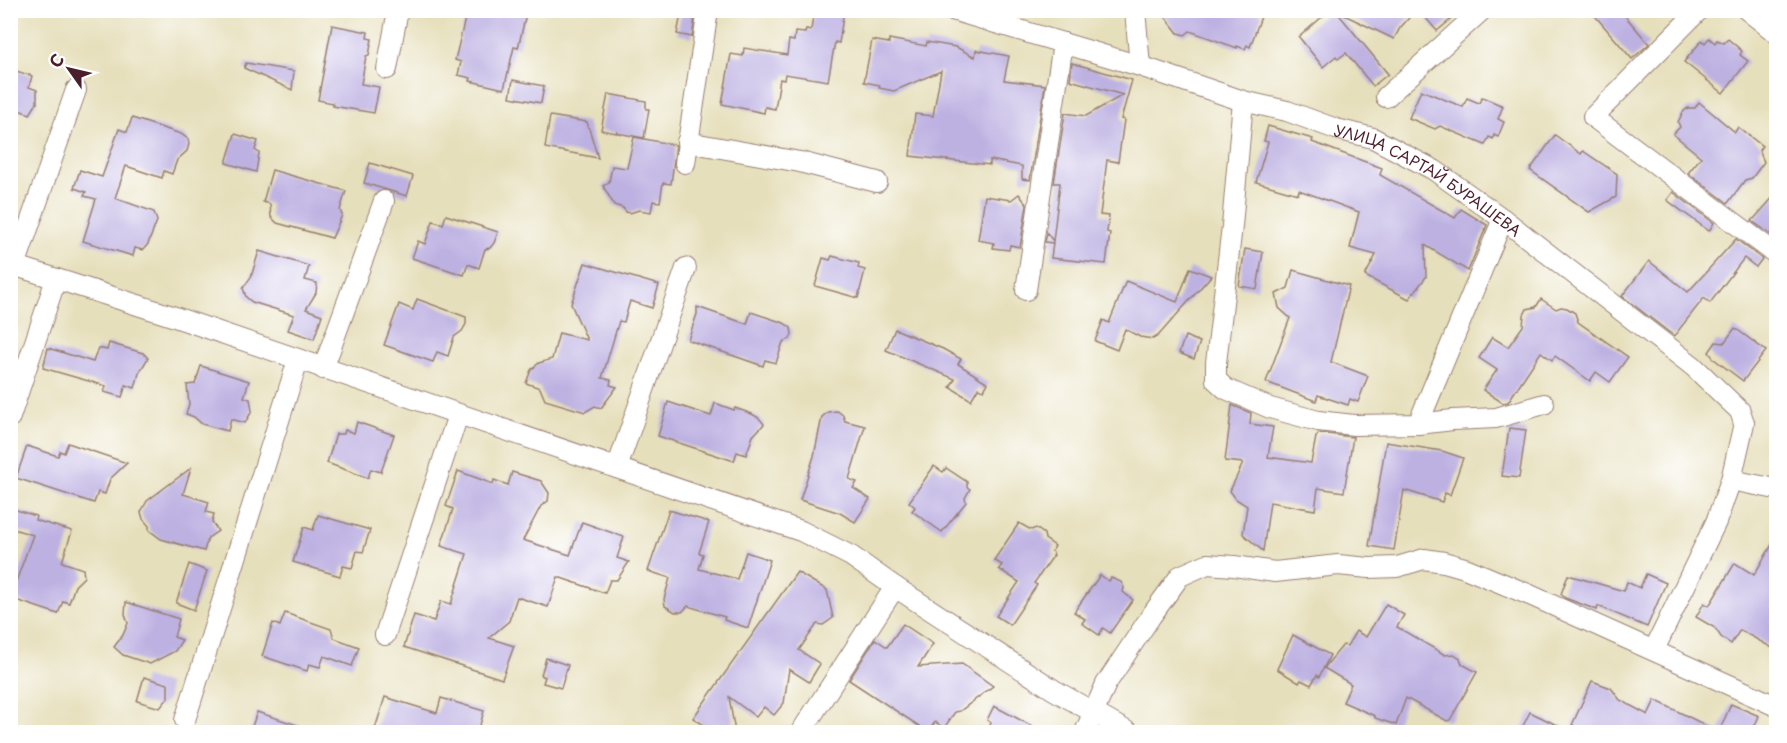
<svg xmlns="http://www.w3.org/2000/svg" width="1787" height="743" viewBox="0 0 1787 743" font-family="'Playpen Sans',sans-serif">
<rect width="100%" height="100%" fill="#fff"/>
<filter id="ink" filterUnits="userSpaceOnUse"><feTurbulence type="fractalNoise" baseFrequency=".0167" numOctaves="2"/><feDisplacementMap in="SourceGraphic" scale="12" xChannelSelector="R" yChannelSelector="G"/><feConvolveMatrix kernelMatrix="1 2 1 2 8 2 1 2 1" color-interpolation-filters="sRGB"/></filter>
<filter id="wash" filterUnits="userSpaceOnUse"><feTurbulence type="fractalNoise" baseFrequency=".008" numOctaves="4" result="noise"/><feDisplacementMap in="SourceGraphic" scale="24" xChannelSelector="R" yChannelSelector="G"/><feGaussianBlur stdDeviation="1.35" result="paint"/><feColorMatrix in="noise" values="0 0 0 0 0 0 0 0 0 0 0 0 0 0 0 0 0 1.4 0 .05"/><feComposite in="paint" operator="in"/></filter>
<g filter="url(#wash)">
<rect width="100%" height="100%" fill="#e6dfbb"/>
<g id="blocks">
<g fill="#bdb1e2">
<path d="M467,10H527L518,48L514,47L504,89L470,81L471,78L458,75L461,62L455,60Z"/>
<path d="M682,10H696L692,37L677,34Z"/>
<path d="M814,10H844L839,43L835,42L828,81L785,74L784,80L780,79L775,109L765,107L764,113L722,104L731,54L743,56L744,48L787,55L789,40L794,41L795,32L805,33L806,29L811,30Z"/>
<path d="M1160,10H1252L1262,14L1250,47L1247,45L1245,49L1237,46V48L1190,31L1185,35L1178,33Z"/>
<path d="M1330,10H1416L1400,28L1394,39L1336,11L1388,74L1373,86L1346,53L1338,59L1336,56L1323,67L1299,37Z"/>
<path d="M1419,10H1462L1437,31Z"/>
<path d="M1590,10H1620L1649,44L1632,59Z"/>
<path d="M332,25L368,32L367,38L372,39L369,55L366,56L361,84L379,87L374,113L333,106V103L318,100Z"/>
<path d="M1709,38L1715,43L1717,40L1724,43L1728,39L1742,51L1740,55L1748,61L1723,93L1684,62L1702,40L1705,43Z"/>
<path d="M889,39L926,46L927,42L956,47L975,57L976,50L1009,56L1004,80L1045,85L1030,180L1022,179V166L990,160V165L910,156L915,114L933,116L941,71L894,91L879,88L880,85L864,82L872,40L889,43Z"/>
<path d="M246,63L294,71L292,90L244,68Z"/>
<path d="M1072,63L1132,80L1121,119L1124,120L1118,162L1107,160L1100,215L1109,216L1107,232L1110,233L1106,264L1051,258L1053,243L1045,242L1047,233L1053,241L1060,183H1054L1065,113L1086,116L1123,95L1070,80Z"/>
<path d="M10,69L32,76L29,87L37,90V103L30,114L10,107Z"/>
<path d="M513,80L544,86L541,103L510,97Z"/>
<path d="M1421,90L1463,107L1467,98L1479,103L1482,97L1503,106L1498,119L1504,122L1498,137L1494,135L1493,139L1489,137L1485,145L1440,126L1435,129L1409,118Z"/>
<path d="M608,94L646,101V109H649L644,138L617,133V131L616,133L601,130Z"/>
<path d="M1699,102L1735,132L1738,127L1762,146L1759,150L1764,162L1752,178L1745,180L1728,203L1688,173L1701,157L1673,134L1680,127L1678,122L1683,112L1688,108H1695Z"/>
<path d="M550,116L587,122L598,158L545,148Z"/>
<path d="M132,118L181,134L188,139L189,144L187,151L177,160L172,174L164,171L162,178L126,166L115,198L154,212L157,221L148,244L143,250L135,248L133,256L83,241L96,199L84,196L86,192L74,188L80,170L102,177L119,129L127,132Z"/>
<path d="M1268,126L1313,139L1312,142L1382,168L1380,175L1455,218L1461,209L1487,225L1468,271L1425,245L1426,277L1409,299L1365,276L1376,255L1350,248L1359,212L1299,190L1298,194L1256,182L1268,142L1264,141Z"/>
<path d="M235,134L258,141L255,150L259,153L256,172L226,163Z"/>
<path d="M1555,135L1581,154L1583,151L1617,174L1616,197L1589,212L1530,170Z"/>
<path d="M634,137L676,145L671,184L663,183L660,202L653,201L651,212L639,210L630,213L626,212L623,208L614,205L603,186L609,182L612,166L627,168Z"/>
<path d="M370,163L413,176L407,196L364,183Z"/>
<path d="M272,170L346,191L340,210L342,215L332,238L277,223L271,217L270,204L263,202Z"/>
<path d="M1673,192L1714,223L1709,231L1667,200Z"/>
<path d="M1019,194L1027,205L1020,247L1010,245L1009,250L993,248L994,243L978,240L985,196L1011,200Z"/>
<path d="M1776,194V231L1773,236L1752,221Z"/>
<path d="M446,215L498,232L494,243L490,248L485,249L479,268L468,264L464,275L412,258L418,241L425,244L433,221L443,224Z"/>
<path d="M1736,239L1762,259L1756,267L1744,258L1710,303L1704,298L1674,336L1622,296L1649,261L1688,292Z"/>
<path d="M1245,249L1263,252L1257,289L1239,286Z"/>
<path d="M259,251L309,266L305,280L317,283L316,293L306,309L322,315L314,339L288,330L294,315L252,302L246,297L243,288L251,277Z"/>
<path d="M832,256L859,263L858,268L865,270L858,298L815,286L823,258L830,260Z"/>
<path d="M585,263L659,285L652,308L630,301L624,322L619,321L602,378L611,380L610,385L617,387L601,408L595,406L585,412L545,400L540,388L526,383L531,370L539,363L552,359L559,333L587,340L571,304Z"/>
<path d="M1190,268L1211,276L1158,336L1153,339L1140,337L1125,329L1117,350L1095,341L1103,320L1109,323L1126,281L1177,302Z"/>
<path d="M1293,270L1349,286L1331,362L1368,376L1358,402L1350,399L1348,405L1318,395L1316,401L1266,382L1290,318L1279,308L1276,294L1288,288Z"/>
<path d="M417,299L466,317V324L462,331L454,337L448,356L437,352L433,362L384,345L399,304L413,310Z"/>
<path d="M1541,299L1556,309L1561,307L1567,308L1575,313L1578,322L1628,357L1610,382L1596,372L1590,381L1555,356L1552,360L1541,352L1508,402L1503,403L1483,390L1497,370L1479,358L1492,337L1508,347L1523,326L1524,315L1527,309L1536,307Z"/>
<path d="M697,307L747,324L751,312L784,323L791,328L792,334L790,339L783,342L776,363L765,360L763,366L688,340L697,314Z"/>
<path d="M1735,328L1766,351L1743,381L1714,359L1709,352L1716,342L1724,343Z"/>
<path d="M895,329L943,349L961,359L958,364L988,383L984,390L978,388L971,400L950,387L955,379L886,350Z"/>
<path d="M1185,336L1200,342L1194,359L1179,353Z"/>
<path d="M109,343L143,353L148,358L139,373L135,388L126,385L122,397L104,392L106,386L43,368L48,348L93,362L98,348L107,350Z"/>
<path d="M201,366L249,381L244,397L250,399L252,411L245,423L231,419L228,431L202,424L194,417L186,414L189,404L187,385L195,384Z"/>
<path d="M668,402L711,416L715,403L734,410L735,408L752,414L759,418L764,424L753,436L746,455L737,452L734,461L658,436Z"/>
<path d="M1232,405L1251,413L1250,424L1273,427L1268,457L1311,463L1316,437L1319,433L1353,437L1344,492L1318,488L1315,510L1270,502L1263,551L1243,534L1247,506L1236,499L1230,491L1243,463L1225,461Z"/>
<path d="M837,411L843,415L845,421L865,426L849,479L857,482L853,488L870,499L855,522L840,513L800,500L814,456L822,417L828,412Z"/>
<path d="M357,422L394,435L381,472L371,469L368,478L327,463L336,434H344L345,430L354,433Z"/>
<path d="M1509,428L1526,430L1519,478L1502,476Z"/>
<path d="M1386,442L1442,451L1463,458L1450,495L1445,493L1442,502L1404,490L1394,550L1369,546Z"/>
<path d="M68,443L127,463L110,479L105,494L98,492L94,503L16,478L27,446L58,456L60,451L64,453Z"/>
<path d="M934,466L943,472L946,468L967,482V487L970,489L965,498L966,502L942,532L912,511L915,507L909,502Z"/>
<path d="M191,468L183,494L209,502L206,512L214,514L212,522L218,531L208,538L204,551L161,539L149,530V526L143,519L141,512L147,501Z"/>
<path d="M458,471L493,484L494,480L508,485L512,472L541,481L549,493L548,501L541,506L523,540L570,555L582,522L624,537L617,558L629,562L617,580H610L605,593L558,577L548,607L517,597L509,621L489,638L514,646L502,679L404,647L414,615L434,621L441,601L451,604L467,554L441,546L453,509L446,506Z"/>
<path d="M10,508L36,516L35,520L72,531L62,562L83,569L84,577L75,586L69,603L63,601L58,614L10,598L33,535L10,528Z"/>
<path d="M669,510L709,522L699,553L703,554L699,569L737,579L746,552L770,560L748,628L724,620L725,617L688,606L682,612H675L665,606L664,599L670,578L648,571Z"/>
<path d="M318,515L370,530L363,552L357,551L352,568L343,566L340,576L293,562L304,527L313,530Z"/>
<path d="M1019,523L1031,530L1036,528L1044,534L1045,539L1055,546L1052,551L1054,555L1034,583L1037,585L1010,625L996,616L1019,582L999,569L1002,565L994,560Z"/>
<path d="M1776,538V650L1740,630L1731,644L1721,637L1715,628L1696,617L1704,603L1709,606L1735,563L1754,575Z"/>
<path d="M189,564L207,571L194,610L176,603Z"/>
<path d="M797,572L827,590L833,618L823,625L817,624L799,650L820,664L809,682L789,669L784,703L774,715L764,707L756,717L729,697L735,732H715L693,718Z"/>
<path d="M1646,574L1666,583L1647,627L1598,606L1597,610L1565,598L1561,594L1568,575L1624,591L1627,582L1640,588Z"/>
<path d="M1100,575L1109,581L1111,578L1121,582L1124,588L1123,592L1133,600L1110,633L1103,628L1099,635L1082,623L1085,619L1074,612Z"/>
<path d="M126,602L179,619L174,637L182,640L175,651L150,664L123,655L114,647L123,635L128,623L125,614Z"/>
<path d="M1386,604L1404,615L1397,627L1445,655L1454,654L1460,658L1462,664L1477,672L1450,720L1447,721L1406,698L1396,725L1375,718V716L1343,702L1351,684L1324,668L1343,645L1347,646L1356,631L1366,637Z"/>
<path d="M285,613L331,629L334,638L359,647L352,666L324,656L320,667L309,664L307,671L262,656L273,623L280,626Z"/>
<path d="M903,624L933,644L918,667L962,664L993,686L960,711L955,712L944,728L935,722L928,732L849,680L875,639L887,647Z"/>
<path d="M1293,635L1330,655L1319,677L1317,675L1311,685L1301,680L1299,683L1277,669Z"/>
<path d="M546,658L568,665L561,688L543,683L545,677L541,675Z"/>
<path d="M144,677L168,684V698L160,708L137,701Z"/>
<path d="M1592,681L1611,688L1620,700L1648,715L1655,700L1719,732L1731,704L1759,716L1752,732H1590L1572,725Z"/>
<path d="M385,697L437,713L441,698L484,711L478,732H374Z"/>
<path d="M994,706L1043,732H986L991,723L987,720Z"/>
<path d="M257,712L310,729V732H250Z"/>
<path d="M1530,712L1571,732H1520Z"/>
</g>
</g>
</g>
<g filter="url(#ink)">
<use href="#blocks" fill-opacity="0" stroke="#987f73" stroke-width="1.5"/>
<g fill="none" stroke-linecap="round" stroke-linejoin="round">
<g stroke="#987f73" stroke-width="22">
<g id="minor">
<path id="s1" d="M952,10L1140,66L1243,101L1287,111L1336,129L1373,138L1434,170L1503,219L1693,366L1740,411L1744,423L1731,480L1776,489"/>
<path d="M1135,10L1140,66"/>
<path d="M1699,10L1593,117L1776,254"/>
<path d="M1747,10L1776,33"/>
<path d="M387,69L398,10"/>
<path d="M1386,97L1482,10"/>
<path d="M1243,101L1232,226L1216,363V380L1226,389L1270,408L1318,421L1354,425L1418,424L1453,420L1496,418L1544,404"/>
<path d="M687,142L800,162L877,182"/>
<path d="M685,163L708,10"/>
<path d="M10,264L172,316L801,531L851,556L895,587L1054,690L1128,732"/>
<path d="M15,266L76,90"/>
<path d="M1026,290L1063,43"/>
<path d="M323,369L384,201"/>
<path d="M10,417L56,279"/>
<path d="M1418,424L1503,219"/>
<path d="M617,468L686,268"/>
<path d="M385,635L458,415"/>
<path d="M1654,650L1716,522L1731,480"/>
<path d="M185,720L298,360"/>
<path d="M801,732L895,587"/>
<path d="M1085,732L1106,684L1151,616L1180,576L1207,564L1234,566L1275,572L1338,565L1369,568L1397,567L1424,559L1444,562L1465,568L1530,595L1776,706"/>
</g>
</g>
<use href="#minor" stroke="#fff" stroke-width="20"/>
</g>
</g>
<g text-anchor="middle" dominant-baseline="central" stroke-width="5" stroke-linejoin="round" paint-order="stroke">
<g font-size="15" fill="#4a1f2b" stroke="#fff">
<text stroke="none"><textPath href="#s1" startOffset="508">УЛИЦА САРТАЙ БУРАШЕВА</textPath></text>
</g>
</g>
<rect width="1787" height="743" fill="none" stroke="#fff" stroke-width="36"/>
<g transform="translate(69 69) rotate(304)" stroke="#ffffff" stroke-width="4.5" paint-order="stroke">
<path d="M0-4.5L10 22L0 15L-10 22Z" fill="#4a1f2b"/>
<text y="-9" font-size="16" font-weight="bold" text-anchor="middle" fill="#4a1f2b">С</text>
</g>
</svg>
